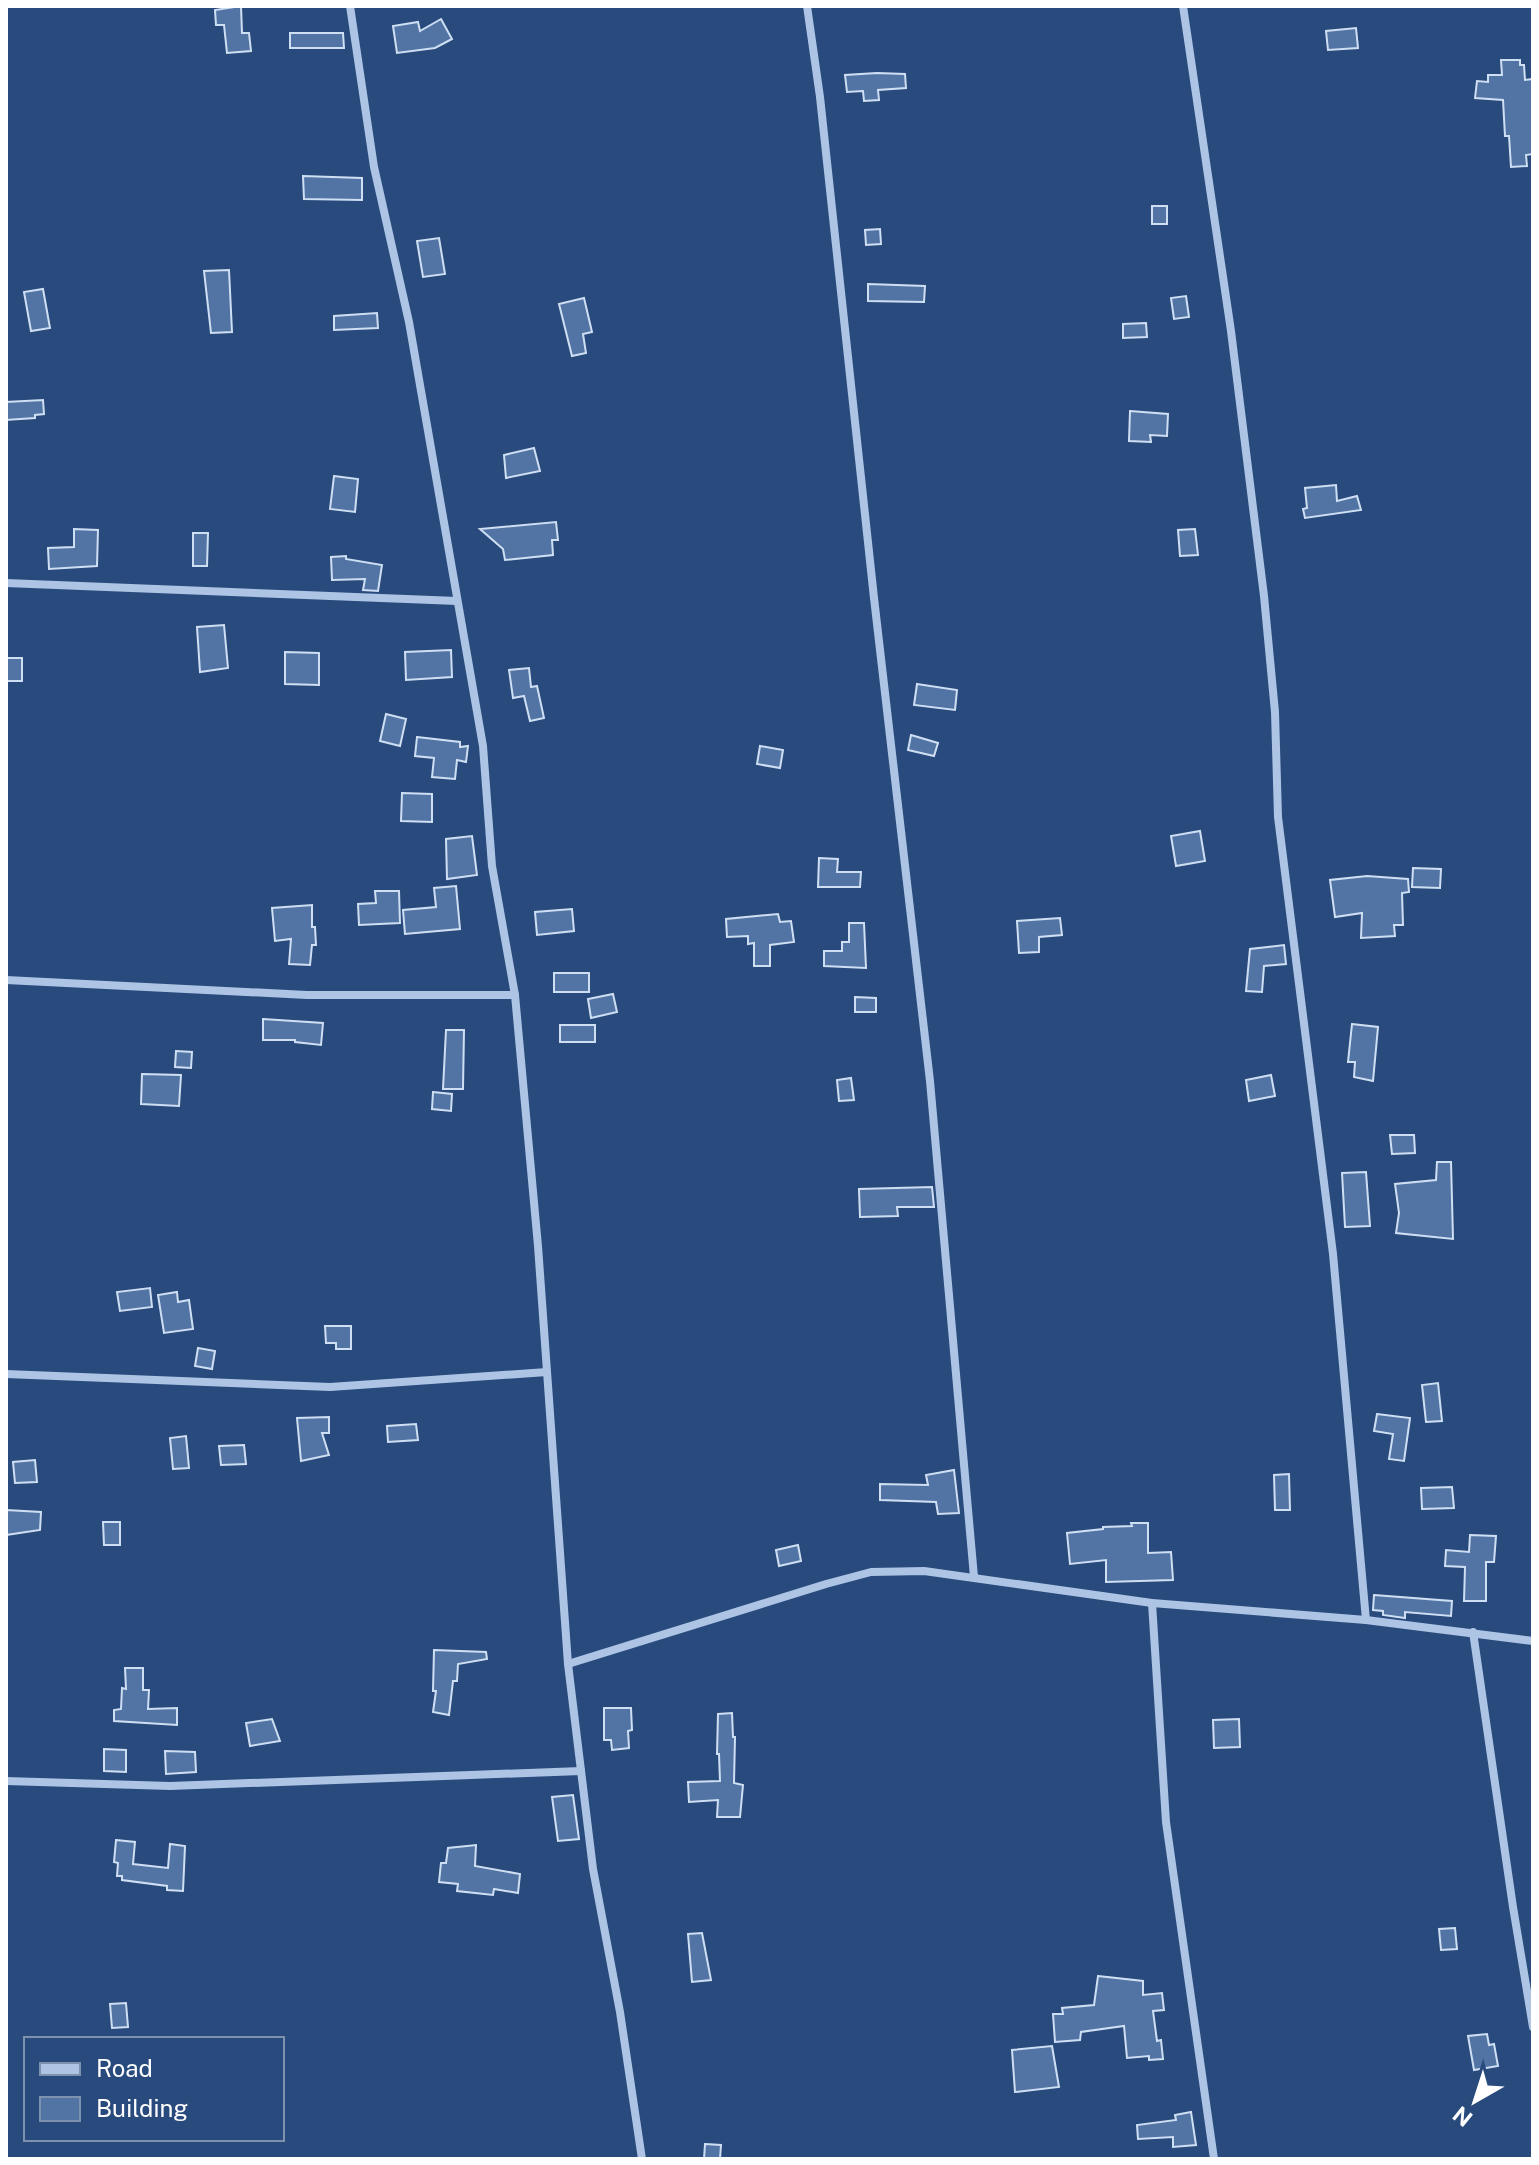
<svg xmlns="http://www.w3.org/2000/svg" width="1539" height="2165" viewBox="0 0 1539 2165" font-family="'Public Sans',sans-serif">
<rect width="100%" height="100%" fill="#284a7c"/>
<g fill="#5174a4" stroke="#cfdff3" stroke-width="2">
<path d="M241,6L242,33H249L251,51L227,53L224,25H216L215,10Z"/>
<path d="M441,19L452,39L435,48L397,53L393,26L418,22L420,31Z"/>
<path d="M1356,28L1358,48L1328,50L1326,31Z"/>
<path d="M290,33H343L344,48H290Z"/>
<path d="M1501,60H1520V65H1524L1525,80L1533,79V154L1526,155L1527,166L1511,167L1509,136H1505L1503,100L1475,98L1477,81L1488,82V75H1502Z"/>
<path d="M877,73L905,74L906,88L878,90L879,100L864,101L863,91L847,92L845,75Z"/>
<path d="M303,176L362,178V200L304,199Z"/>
<rect x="1152" y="206" width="15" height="18"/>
<path d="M880,229L881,244L866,245L865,230Z"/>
<path d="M439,238L445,274L423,277L417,241Z"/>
<path d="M229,270L232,332L211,333L204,271Z"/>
<path d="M868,284L925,286L924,302L868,301Z"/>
<path d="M43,289L50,328L31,331L24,292Z"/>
<path d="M1186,296L1189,317L1174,319L1171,298Z"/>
<path d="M584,298L592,332L583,334L586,353L572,356L559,304Z"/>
<path d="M377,313L378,328L334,330V316Z"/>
<path d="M1146,323L1147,337L1123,338V324Z"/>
<path d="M43,400L44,414L35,415V418L6,420V402Z"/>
<path d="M1130,411L1168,414L1167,436L1150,435L1151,442L1129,441Z"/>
<path d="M534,448L540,471L506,478L504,455Z"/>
<path d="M334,476L358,479L355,512L330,509Z"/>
<path d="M1336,485L1337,501L1357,496L1361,510L1305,518L1303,509L1307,508L1305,488Z"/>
<path d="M556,522L558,540H552L553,555L505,560L503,549L480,529Z"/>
<path d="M74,529L98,530L97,566L49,569L48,548L74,547Z"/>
<path d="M1195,529L1198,555L1180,556L1178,530Z"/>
<path d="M193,533H208L207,566H193Z"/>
<path d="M346,556V559L382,565L378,591L363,590L365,579L332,580L331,557Z"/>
<path d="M224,625L228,668L200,672L197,627Z"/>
<path d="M451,650L452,677L406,680L405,652Z"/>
<path d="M285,652L319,653V685L285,684Z"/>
<rect x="7" y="658" width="15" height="23"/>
<path d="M529,668L531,687L537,686L544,718L530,721L524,696L513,698L509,670Z"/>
<path d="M917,684L957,690L955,710L914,705Z"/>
<path d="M386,714L406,719L400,746L380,741Z"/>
<path d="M911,735L938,743L934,756L908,750Z"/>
<path d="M417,737L460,742V747L468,746L466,762L457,760L455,779L432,777L434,758L415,756Z"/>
<path d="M760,746L783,750L780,768L757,764Z"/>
<path d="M402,793L432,794V822L401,821Z"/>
<path d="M1200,831L1205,861L1176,866L1171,836Z"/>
<path d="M472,836L477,875L447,879L446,839Z"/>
<path d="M819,858L838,859L837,872H861L860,887H818Z"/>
<path d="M1413,868L1441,869L1440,888L1412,887Z"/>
<path d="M1367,876L1408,879L1409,892L1402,893L1403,925H1394L1395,936L1361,938L1362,913L1335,917L1330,880Z"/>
<path d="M456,886L460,929L405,934L403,910L436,907L434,888Z"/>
<path d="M375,891H399L400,923L359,925L358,904L376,903Z"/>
<path d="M312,905V927H315L316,945H312L310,965L289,964L291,939L275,941L272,908Z"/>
<path d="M572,909L574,931L537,935L535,912Z"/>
<path d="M778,914L780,922L791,921L794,942L770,945V966H754V943L748,944V936L727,937L726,919Z"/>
<path d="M1060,918L1062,935L1039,937V952L1019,953L1017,921Z"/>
<path d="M849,923H864L866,968L824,966V951H842V942H849Z"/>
<path d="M1284,945L1286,964L1264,966L1262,992L1246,991L1250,949Z"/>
<rect x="554" y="973" width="35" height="19"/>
<path d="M613,994L617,1012L591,1018L588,999Z"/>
<path d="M855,997L876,998V1012H855Z"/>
<path d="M263,1019L323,1023L321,1045L295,1042V1040H263Z"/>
<path d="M1352,1024L1378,1027L1373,1081L1354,1077L1355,1062H1348Z"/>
<rect x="560" y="1025" width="35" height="17"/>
<path d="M446,1030H464L463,1089H443Z"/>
<path d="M176,1051L192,1052L191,1068L175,1067Z"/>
<path d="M142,1074L181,1075L179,1106L141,1104Z"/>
<path d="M1271,1075L1275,1096L1249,1101L1246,1080Z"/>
<path d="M851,1078L854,1100L839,1101L837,1080Z"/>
<path d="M433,1092L452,1094L451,1111L432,1109Z"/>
<path d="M1390,1135H1414L1415,1153L1392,1154Z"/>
<path d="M1437,1162H1451L1453,1239L1396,1233L1399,1213L1395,1184L1436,1180Z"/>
<path d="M1366,1172L1370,1226L1345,1227L1342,1173Z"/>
<path d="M932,1187L934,1207H897L898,1216L860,1217L859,1189Z"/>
<path d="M150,1288L152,1307L120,1311L117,1292Z"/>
<path d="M177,1292L178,1302L189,1300L193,1329L164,1333L158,1295Z"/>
<path d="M325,1326H351V1349H336V1343H326Z"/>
<path d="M198,1348L215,1351L212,1369L195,1366Z"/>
<path d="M1438,1383L1442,1421L1426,1422L1422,1385Z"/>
<path d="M1377,1414L1410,1418L1404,1461L1389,1459L1393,1434L1374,1431Z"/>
<path d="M329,1417V1433H322L329,1455L301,1461L297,1418Z"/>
<path d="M416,1424L418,1440L388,1442L387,1426Z"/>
<path d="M186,1436L189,1468L173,1469L170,1438Z"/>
<path d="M244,1445L246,1464L221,1465L219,1446Z"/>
<path d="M35,1460L37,1482L15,1483L13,1462Z"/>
<path d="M954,1470L959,1513L938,1514L936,1502L880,1500V1484L928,1485L926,1475Z"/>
<path d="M1289,1474L1290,1510H1275L1274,1475Z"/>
<path d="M1452,1487L1454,1508L1422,1509L1421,1488Z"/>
<path d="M6,1510L41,1512L40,1530L6,1535Z"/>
<path d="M103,1522H120V1545H104Z"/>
<path d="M1131,1523H1148V1553L1171,1552L1173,1580L1106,1582V1560L1070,1564L1067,1533L1103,1529V1527L1132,1526Z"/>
<path d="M1470,1535L1496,1536L1494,1562H1486V1601H1464L1465,1567L1445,1566L1446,1550L1469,1552Z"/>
<path d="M798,1545L801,1561L779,1566L776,1550Z"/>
<path d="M1374,1595L1452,1601L1451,1616L1405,1612V1618L1383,1615V1611L1373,1610Z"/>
<path d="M434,1650L486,1652L487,1659L458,1664L457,1681H453L449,1715L433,1712L436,1691H433Z"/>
<path d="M125,1668H143V1690H149L148,1709L177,1708V1725L114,1721V1710L121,1709L122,1688L126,1689Z"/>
<path d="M604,1708H631L632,1730L628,1731L629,1748L612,1750L611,1740H604Z"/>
<path d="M732,1713L733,1737H735L734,1783L743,1785L740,1817H717L718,1800L689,1802L688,1782L720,1781L719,1754H717L718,1714Z"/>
<path d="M272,1719L280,1741L250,1746L246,1723Z"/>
<path d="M1239,1719L1240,1747L1214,1748L1213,1720Z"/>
<path d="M104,1749L126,1750V1772L104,1771Z"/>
<path d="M165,1751L195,1752L196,1772L166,1774Z"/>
<path d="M573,1795L579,1839L558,1841L552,1797Z"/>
<path d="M116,1840L135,1842L133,1864L168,1868L170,1844L185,1846L183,1891L167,1890V1886L122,1880V1876H117L118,1863L114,1862Z"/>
<path d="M476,1845L475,1866L520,1874L518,1893L494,1889L493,1895L457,1891L458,1884L439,1882L441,1863H446L448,1848Z"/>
<path d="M1455,1928L1457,1949L1441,1950L1439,1929Z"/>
<path d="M702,1933L711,1980L692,1982L688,1934Z"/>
<path d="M1098,1976L1143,1981V1995L1162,1993L1164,2010L1153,2011L1157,2041L1161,2040L1163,2059L1149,2060V2056L1127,2058L1124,2026L1081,2032L1080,2040L1055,2042L1053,2014H1063L1062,2008L1094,2005Z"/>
<path d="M126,2003L128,2027L112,2028L110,2004Z"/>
<path d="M1487,2034L1489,2045L1494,2044L1498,2066L1474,2070L1468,2036Z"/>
<path d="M1052,2046L1059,2087L1015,2092L1012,2050Z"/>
<path d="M1191,2112L1196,2145L1173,2147V2137L1138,2139L1137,2125L1176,2120L1175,2115Z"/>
<path d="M705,2144L721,2145L720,2159H704Z"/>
</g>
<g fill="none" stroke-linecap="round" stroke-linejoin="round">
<g stroke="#adc4e4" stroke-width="8">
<path d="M350,6L374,167L409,322L483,746L492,866L515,995L538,1246L568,1664L593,1869L620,2012L642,2159"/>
<path d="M807,6L820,97L874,598L930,1081L974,1577"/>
<path d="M1183,6L1231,331L1264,596L1275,712L1278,817L1333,1254L1366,1620"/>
<path d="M6,583L457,601"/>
<path d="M6,980L307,995H515"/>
<path d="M6,1374L330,1387L547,1372"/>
<path d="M1152,1603L1166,1822L1214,2159"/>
<path d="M1473,1632L1513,1907L1533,2027"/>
<path d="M568,1664L826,1584L871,1572L924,1571L1152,1603L1366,1620L1533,1641"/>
<path d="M6,1781L170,1786L581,1771"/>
</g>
</g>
<rect width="1539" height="2165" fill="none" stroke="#ffffff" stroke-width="16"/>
<rect x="24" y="2037" width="260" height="104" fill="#284a7c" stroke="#7e92b0" stroke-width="2"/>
<rect x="40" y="2063" width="40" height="12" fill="#adc4e4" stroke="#7e92b0" stroke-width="2"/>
<text x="96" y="2077" font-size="24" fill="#ffffff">Road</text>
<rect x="40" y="2097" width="40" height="24" fill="#5174a4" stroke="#7e92b0" stroke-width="2"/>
<text x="96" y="2117" font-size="24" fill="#ffffff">Building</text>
<g transform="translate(1475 2101) rotate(219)" stroke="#284a7c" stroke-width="6" paint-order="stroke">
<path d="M0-6L14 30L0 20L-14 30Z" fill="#ffffff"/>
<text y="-12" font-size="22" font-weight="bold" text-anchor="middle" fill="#ffffff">N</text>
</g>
</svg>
